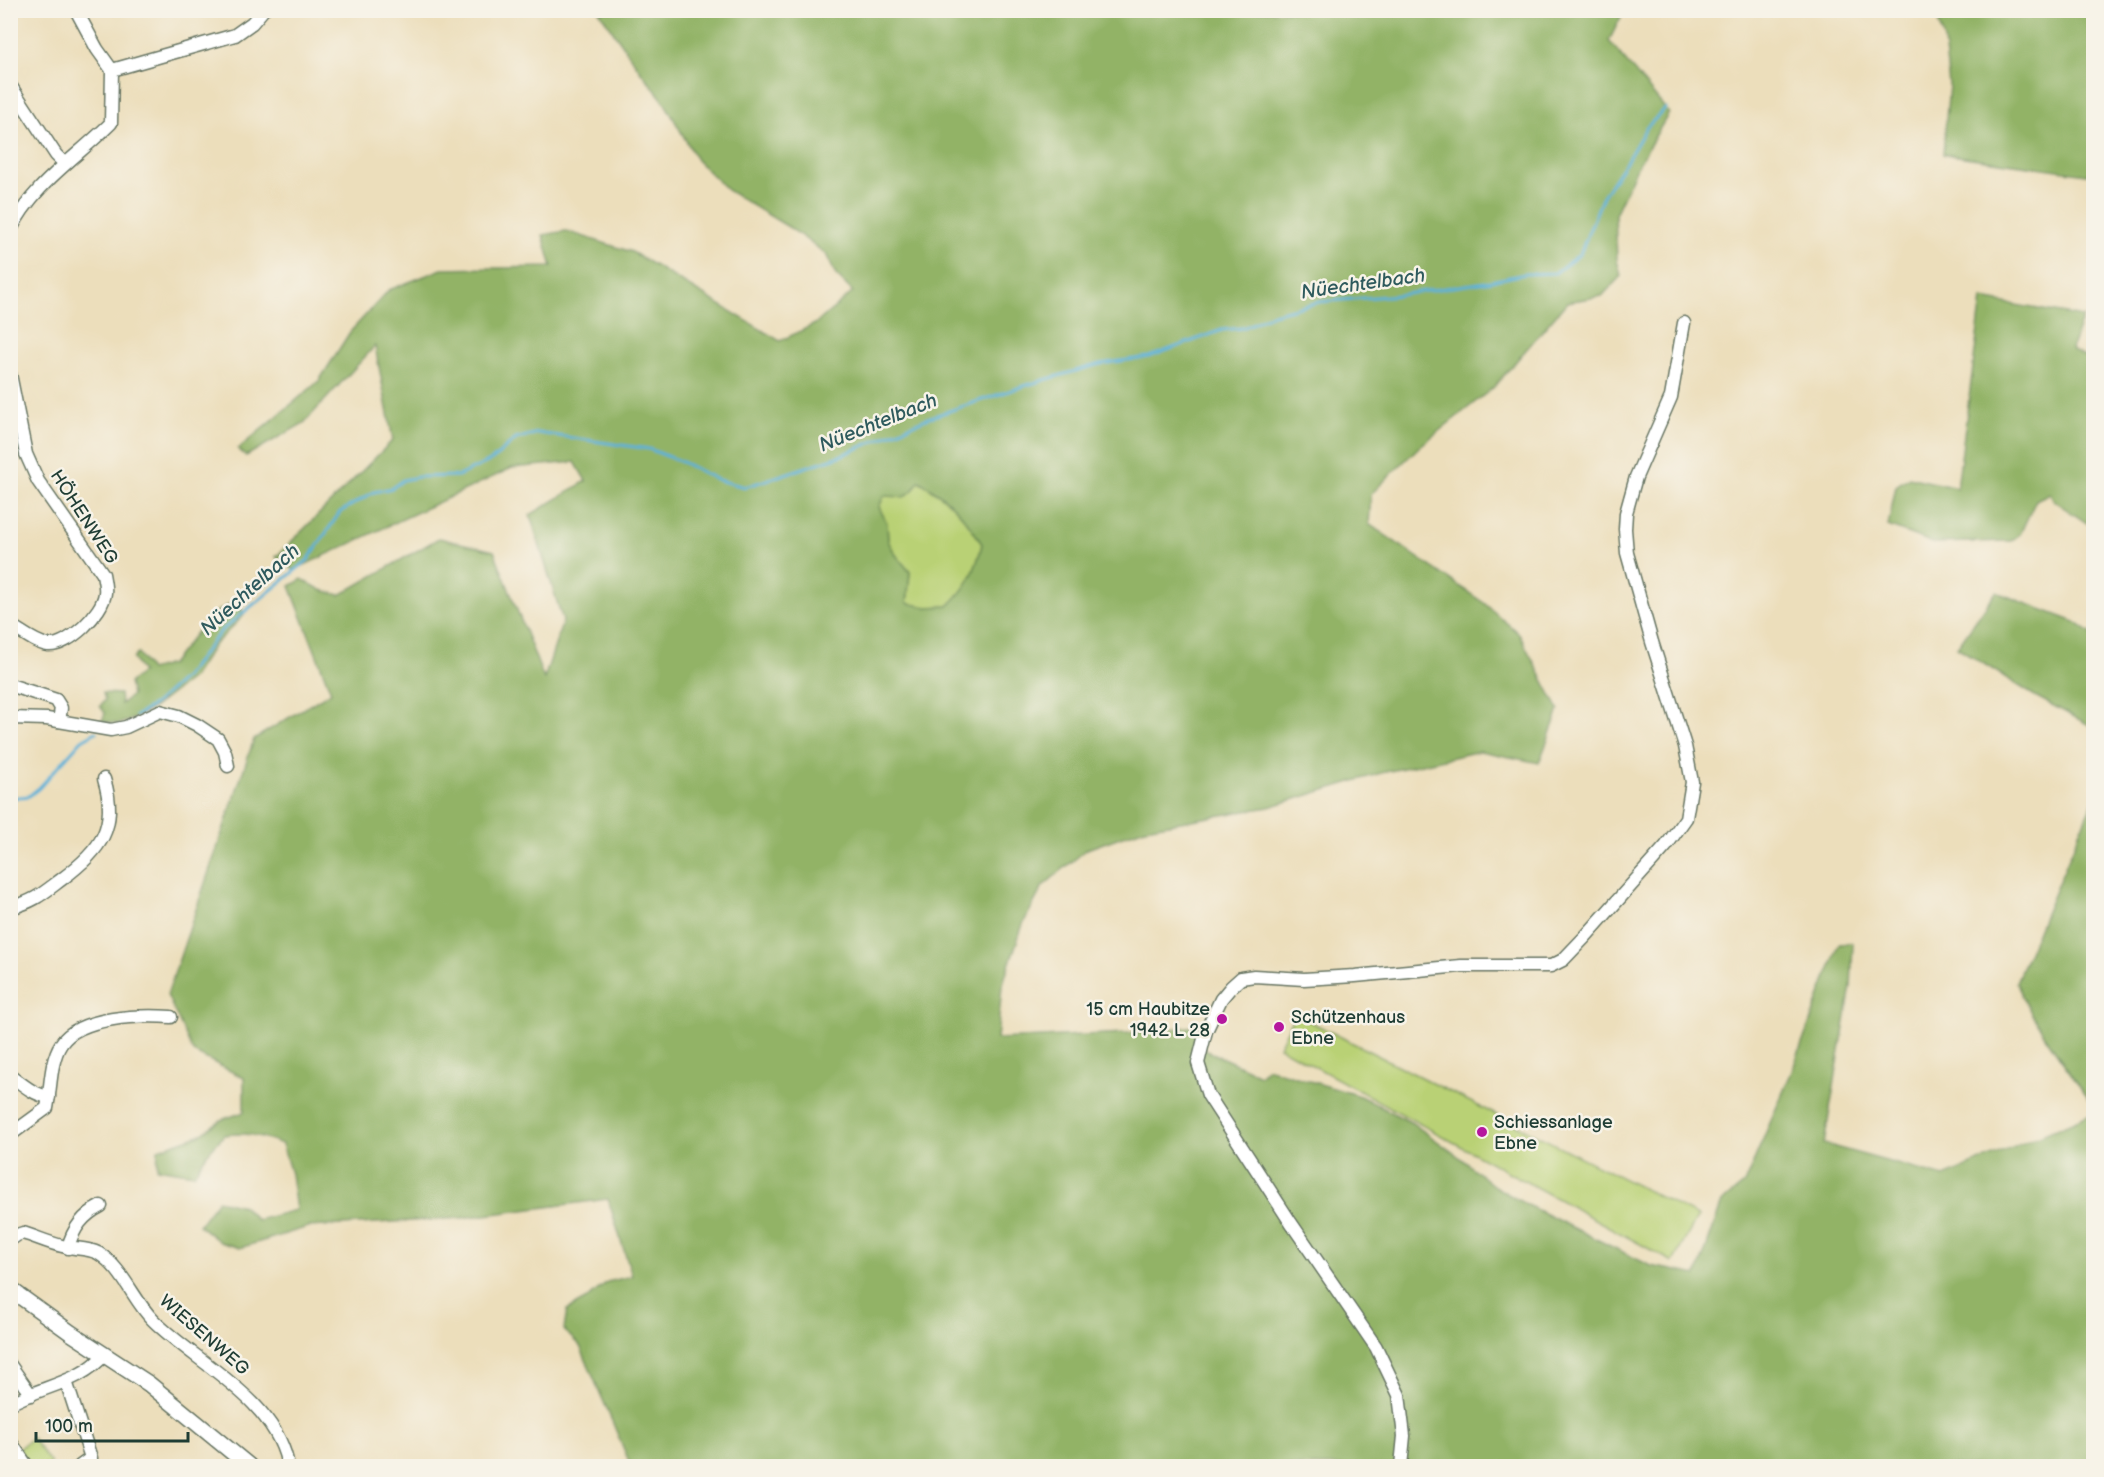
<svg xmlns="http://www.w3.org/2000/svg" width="2104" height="1477" viewBox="0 0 2104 1477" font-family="'Balsamiq Sans',sans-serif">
<rect width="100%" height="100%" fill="#f7f3e8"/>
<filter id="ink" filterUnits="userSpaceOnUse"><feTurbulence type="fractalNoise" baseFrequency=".0167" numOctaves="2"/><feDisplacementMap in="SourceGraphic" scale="12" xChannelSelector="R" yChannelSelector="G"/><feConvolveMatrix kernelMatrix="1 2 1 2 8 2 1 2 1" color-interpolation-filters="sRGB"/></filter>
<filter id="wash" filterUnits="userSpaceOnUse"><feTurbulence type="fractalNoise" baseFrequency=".008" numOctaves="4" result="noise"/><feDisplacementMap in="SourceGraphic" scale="24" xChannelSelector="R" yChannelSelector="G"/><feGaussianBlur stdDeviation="1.35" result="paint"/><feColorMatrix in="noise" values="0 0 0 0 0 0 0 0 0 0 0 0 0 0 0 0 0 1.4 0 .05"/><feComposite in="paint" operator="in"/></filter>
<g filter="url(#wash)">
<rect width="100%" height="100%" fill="#ecdebb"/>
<g fill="#b9d175" stroke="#6c8754" stroke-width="1.5">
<path d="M919,481C948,498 964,515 982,544C976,572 968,587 948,606L927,607L907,604L910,572L896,555L888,541L887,524L879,507L884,496L912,491Z"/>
<path d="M1295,1014L1698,1216L1673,1262L1279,1047Z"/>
<path d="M32,1438L51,1463L47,1466H29L18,1449Z"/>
</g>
<g fill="#92b366" stroke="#58784d" stroke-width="1.5" fill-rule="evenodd">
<path d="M599,11H1624L1609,41L1669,113L1638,165L1615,214L1617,260L1621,276L1602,296L1567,302L1494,387L1419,447L1371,494L1369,524L1484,603L1519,634L1559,710L1539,763L1480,751L1381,773L1269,807L1145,828L1087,849L1043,886L1023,924L1002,986L997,1039L1127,1033L1199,1026V1047L1260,1075L1267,1068L1360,1096L1412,1123L1458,1156L1494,1186L1525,1204L1651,1266L1697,1275L1722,1202L1744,1184L1792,1071L1839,944L1853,943L1851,987L1824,1144L1944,1177L2093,1113V1466H631L580,1346L564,1330L567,1310L587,1299L607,1282L632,1276L608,1199L462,1218L308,1227L240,1248L220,1242L199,1225L218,1200L243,1206L257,1220L296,1210L291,1174L282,1144C261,1136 247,1132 224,1135L207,1154L194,1174L157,1168L158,1149L199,1135L221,1120L244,1112V1078L193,1052L167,995L254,739L331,692L290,586L302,579L321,590L340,595L439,538L494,551L544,679L563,621L530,515L586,481L575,462L512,468L294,570L276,557L393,440L375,346L304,423L246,456L238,449L319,381L350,332L389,290L442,269L552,267L543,235L566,231L632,252L780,341L815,324L853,292L836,275L826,254L790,228L727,190L697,160L663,100L641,72ZM919,481C949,498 964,515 982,544C976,571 968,587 948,606L927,607L907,603L910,572L896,555L888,541L887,524L879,507L884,496L904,497L912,491Z"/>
<path d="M1935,11H2093V175L1943,154L1949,85L1944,40Z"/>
<path d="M1982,299L2083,317L2071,350L2093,361V527L2054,501L2050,493L2036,500L2020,534L2011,541L1933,543L1888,526L1896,486L1909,477L1957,488Z"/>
<path d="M1996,592L2075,622L2093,635V727L2035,696L1957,647Z"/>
<path d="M237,599L244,615L214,645L193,677L153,708L136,718L118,724L102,721L105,713L100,706L105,700L103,693L120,694L121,704L132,695L129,683L142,672L133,659L138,653L150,670L171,664L209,617Z"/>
<path d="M2093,801L2094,1104H2093C2065,1065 2035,1027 2016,982Z"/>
</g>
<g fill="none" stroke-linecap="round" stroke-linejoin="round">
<g stroke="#5cb1d8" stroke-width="3">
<path d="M136,716L155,704L185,677L221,631L308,560L340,512L374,492L392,488L403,480L418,477L458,476L492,460L516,439L538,433L649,449L682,462L718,480L745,487L840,456L928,418L1027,385L1100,364L1149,357L1222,330L1243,328L1273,314L1319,302L1399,295L1486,282L1525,274L1555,273L1580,254L1603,196L1627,160L1646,128L1666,108"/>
<path d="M10,798L29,796L39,788L82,740L96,732"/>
</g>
</g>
</g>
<g filter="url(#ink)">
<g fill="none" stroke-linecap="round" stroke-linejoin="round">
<g stroke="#677563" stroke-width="15">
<g id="minor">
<path d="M76,10L97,49L112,70"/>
<path d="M10,85L56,155L64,163"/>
<path d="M10,231C33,184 75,159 111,123L112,70L235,35L252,23L263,10"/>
<path d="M10,374L26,454L38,481L103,574C104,580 106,588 105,593C103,613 68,647 48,645C35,643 22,632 10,625"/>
<path d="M10,685L56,700L61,708L59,721"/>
<path d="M10,718L47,719L111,730L126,727L160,711L179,716L197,725L218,739L225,752L228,766"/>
<path d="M10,908C35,901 42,894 62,879C100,851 119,827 104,779"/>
<path d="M10,1075C22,1084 34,1095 49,1097"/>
<path d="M10,1135L47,1108C51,1088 50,1061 61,1044C79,1016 141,1015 171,1017"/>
<path d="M10,1240L17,1235L23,1233C36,1237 49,1243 62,1246C74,1249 88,1248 98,1253C123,1268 133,1300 153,1320C196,1363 272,1397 287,1461L284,1466"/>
<path d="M68,1248C73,1228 83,1215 101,1206"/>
<path d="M10,1365L31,1395"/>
<path d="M66,1381L91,1458L80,1466"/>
<path d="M10,1404C41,1386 81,1383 105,1354"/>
<path d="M10,1441L27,1466"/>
<path d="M1401,1466L1404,1436L1399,1395L1376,1347L1291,1223L1208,1095L1198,1063L1206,1031L1221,999L1231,987L1241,978L1254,976L1304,979L1355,976L1461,966H1551L1563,960L1585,937L1666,846L1686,818L1692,782L1685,746L1652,642L1627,553L1625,529L1626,513L1636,477L1671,397L1684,323"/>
</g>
</g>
<g stroke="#677563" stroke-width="18">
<path id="tertiary" d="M10,1289L71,1333L149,1384L249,1466"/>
</g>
<use href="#minor" stroke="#fff" stroke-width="12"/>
<use href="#tertiary" stroke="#fff" stroke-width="15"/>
</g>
</g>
<g fill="#b5179e" stroke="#f7f3e8" stroke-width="2">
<circle cx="1222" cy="1019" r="6"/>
<circle cx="1279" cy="1027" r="6"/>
<circle cx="1482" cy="1132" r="6"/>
</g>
<g text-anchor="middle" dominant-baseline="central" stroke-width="5" stroke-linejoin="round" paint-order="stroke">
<g font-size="18" fill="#1f3d34" stroke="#f7f3e8">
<text transform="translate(84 517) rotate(57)">HÖHENWEG</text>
<text transform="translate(204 1335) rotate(41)">WIESENWEG</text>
</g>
<g font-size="18" fill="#1f3d34" stroke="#f7f3e8" text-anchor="start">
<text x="1210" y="1009" text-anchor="end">15 cm Haubitze<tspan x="1210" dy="21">1942 L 28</tspan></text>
<text x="1291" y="1017">Schützenhaus<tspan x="1291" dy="21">Ebne</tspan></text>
<text x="1494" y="1122">Schiessanlage<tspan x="1494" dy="21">Ebne</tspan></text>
</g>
<g font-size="20" font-style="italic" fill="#2e5a5d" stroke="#f7f3e8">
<text transform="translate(1363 284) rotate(-8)">Nüechtelbach</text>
<text transform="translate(878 423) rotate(-22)">Nüechtelbach</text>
<text transform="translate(250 590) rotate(-42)">Nüechtelbach</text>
</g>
</g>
<rect width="2104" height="1477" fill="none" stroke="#f7f3e8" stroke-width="36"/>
<path d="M36 1432v9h152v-9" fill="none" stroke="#1f3d34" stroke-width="3"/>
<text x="45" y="1432" font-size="18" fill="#1f3d34" stroke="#f7f3e8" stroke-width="4.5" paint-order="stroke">100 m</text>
</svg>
